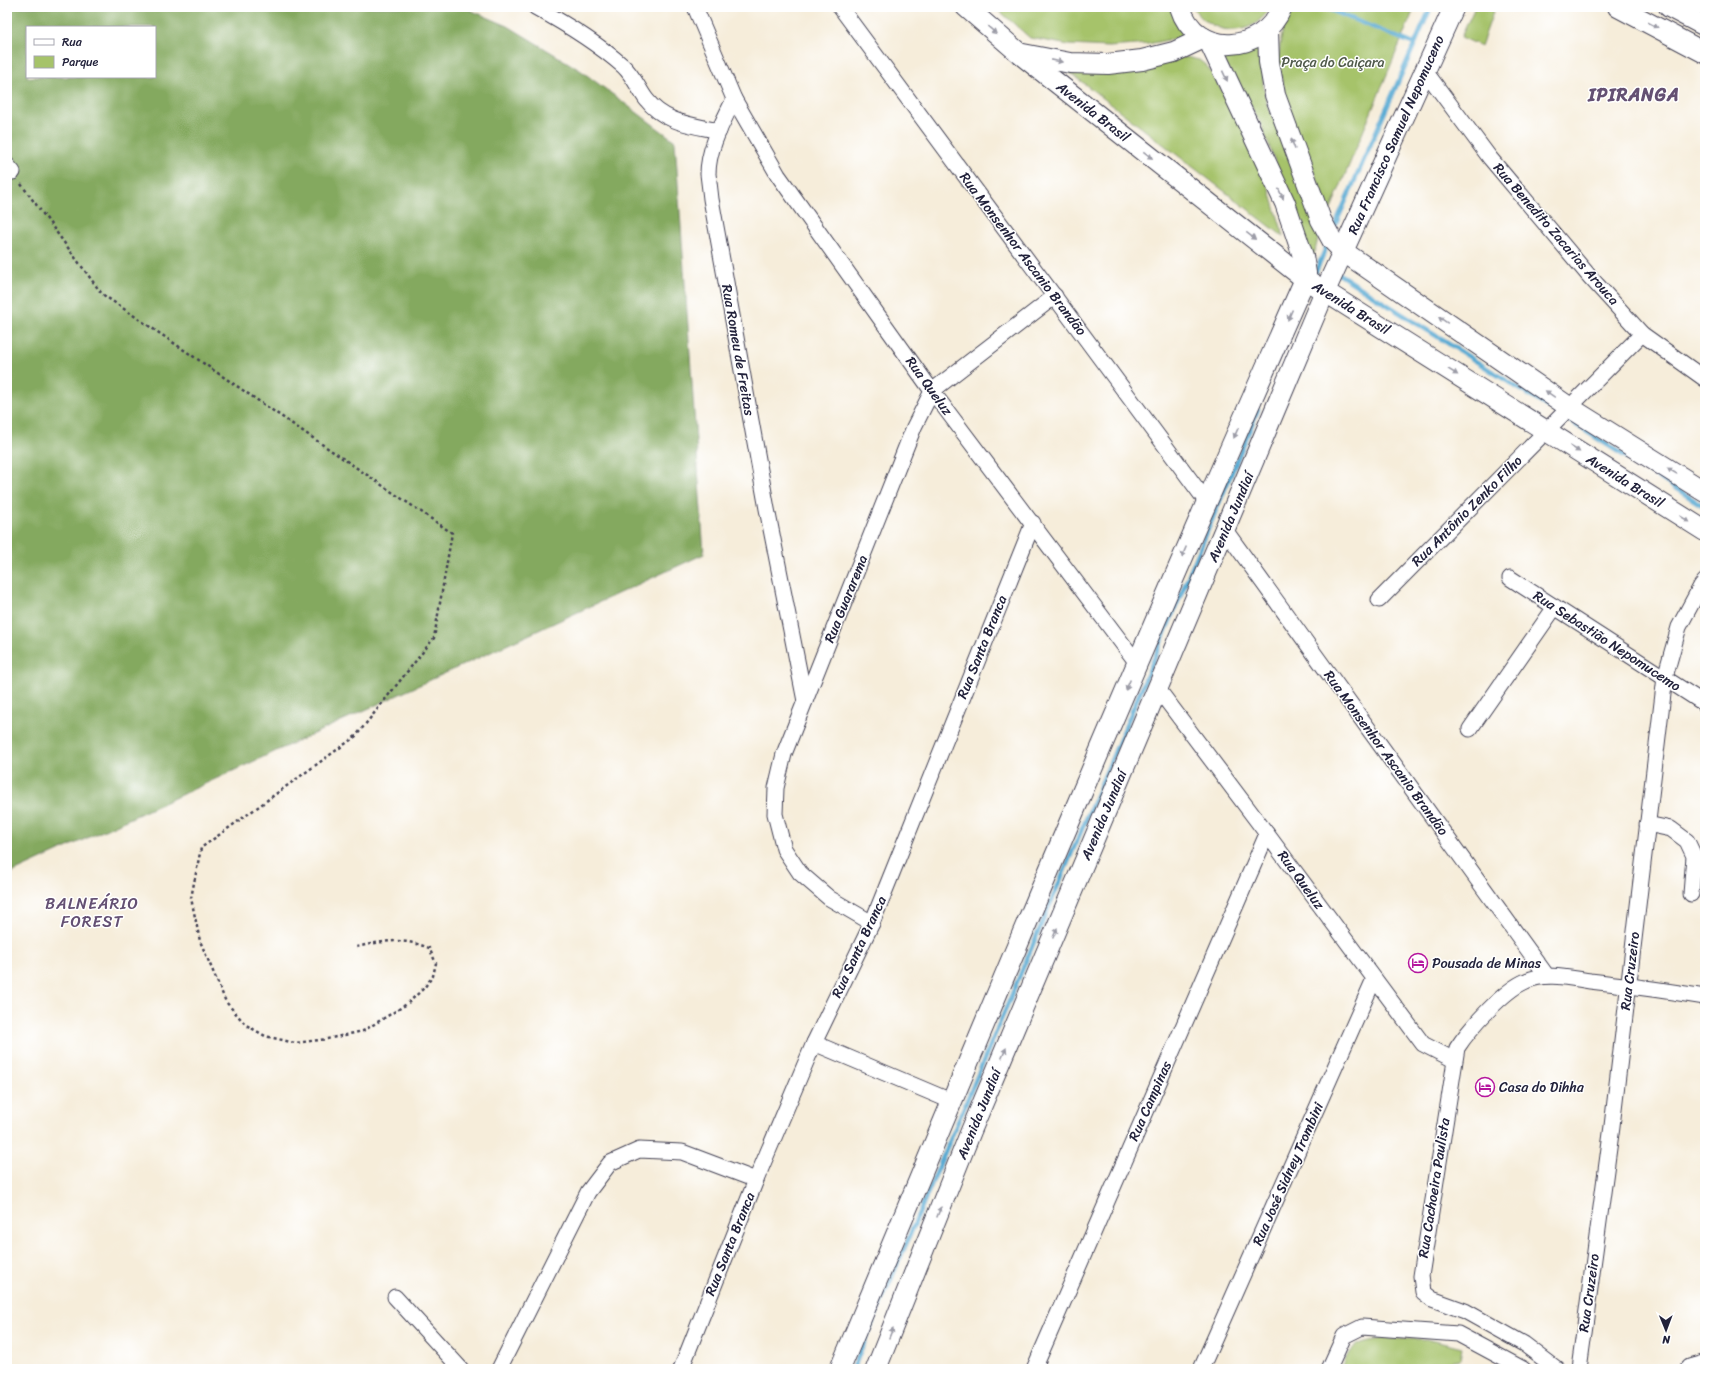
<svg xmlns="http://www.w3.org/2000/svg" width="1712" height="1376" viewBox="0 0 1712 1376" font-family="Sriracha,sans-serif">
<rect width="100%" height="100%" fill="#fff"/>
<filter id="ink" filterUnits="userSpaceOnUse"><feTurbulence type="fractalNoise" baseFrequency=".025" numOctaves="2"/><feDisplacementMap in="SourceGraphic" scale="8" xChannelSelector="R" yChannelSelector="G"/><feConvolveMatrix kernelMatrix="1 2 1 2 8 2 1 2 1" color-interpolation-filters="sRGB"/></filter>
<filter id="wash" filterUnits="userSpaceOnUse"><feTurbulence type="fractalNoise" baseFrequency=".012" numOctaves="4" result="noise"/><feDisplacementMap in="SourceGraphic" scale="16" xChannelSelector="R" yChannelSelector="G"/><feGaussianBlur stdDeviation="0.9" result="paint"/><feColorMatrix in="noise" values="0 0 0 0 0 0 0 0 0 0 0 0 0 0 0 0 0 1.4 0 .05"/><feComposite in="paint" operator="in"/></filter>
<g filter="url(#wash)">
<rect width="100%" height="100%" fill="#f6edda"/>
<g fill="#a6c36a" stroke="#647252">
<path d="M995,7H1171L1187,36L1148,44L1109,47L1069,45L1030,38Z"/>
<path d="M1193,7H1271C1268,11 1265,16 1261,19C1240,39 1206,30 1193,7Z"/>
<path d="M1290,7H1415L1330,211L1289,112L1278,62L1280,45L1284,24Z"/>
<path d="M1475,7H1495L1481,46L1461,37Z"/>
<path d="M1264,43L1263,84L1267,104L1320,231L1311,266L1306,244L1261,124L1241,88L1218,53C1236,54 1248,50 1264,43Z"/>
<path d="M1186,57L1199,60L1207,66L1239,119L1265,175L1284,237L1069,72Z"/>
<path d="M1381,1339H1426L1462,1348L1460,1359L1432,1364L1421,1369H1342C1350,1344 1357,1343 1381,1339Z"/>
</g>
<path fill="#84a95e" stroke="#53664c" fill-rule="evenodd" d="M7,7H463L508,26L580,70L675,141L704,554L7,875ZM27,27H155V77H27Z"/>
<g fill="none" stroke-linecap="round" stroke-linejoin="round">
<g stroke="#58aad3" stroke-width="4.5">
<path d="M1323,7L1414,44"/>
<path d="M1333,230L1431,7"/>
<path d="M1339,274L1705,507"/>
<path d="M1314,276L1328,243"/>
<path d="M853,1369L1146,678L1258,410"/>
</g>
</g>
</g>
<g filter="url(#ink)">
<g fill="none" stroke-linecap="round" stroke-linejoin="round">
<g stroke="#424053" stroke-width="17">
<g id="minor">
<path d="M535,7C566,24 596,42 623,66C633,75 638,88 646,99C664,123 692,125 719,131"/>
<path d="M695,7L734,99C723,122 708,148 708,174C709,182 710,190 711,199L767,509L805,701"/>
<path d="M840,7L1206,501"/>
<path d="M1425,71L1490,158L1590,277L1642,334L1705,379"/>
<path d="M734,99L778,175L932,391L1137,663"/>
<path d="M7,165L13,172"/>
<path d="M1225,530L1547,976"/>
<path d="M1510,578L1705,704"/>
<path d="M1379,600L1642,334"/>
<path d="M1158,689L1267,834L1423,1044L1454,1060"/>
<path d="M1470,729L1555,607"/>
<path d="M1647,824L1671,829L1687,841L1694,856L1691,894"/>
<path d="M872,923L829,898L800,873L784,849L775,814L776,788L784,754L914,427L932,391L1055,296"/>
<path d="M814,1043L951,1101"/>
<path d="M395,1297L461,1369"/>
<path d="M499,1369L588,1192L610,1163L639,1150L682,1152L756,1180"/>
<path d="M681,1369L756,1180L814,1043L872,923L1033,523"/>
<path d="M1034,1369L1267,834"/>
<path d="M1201,1369L1374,979"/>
<path d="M1329,1369L1344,1336L1362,1327L1458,1334L1523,1369"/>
<path d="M1557,1369L1524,1344L1465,1311L1432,1299L1423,1292L1421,1276L1457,1048C1470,1028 1504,990 1526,981C1546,972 1569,978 1590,981C1628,985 1667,991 1705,997"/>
<path d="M1579,1369L1612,1126L1665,677L1679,627L1701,586L1705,581"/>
</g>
</g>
<g stroke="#424053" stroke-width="22">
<g id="major">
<path d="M966,7L1019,53L1305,279L1705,531"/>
<path d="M1180,7C1196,59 1263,54 1282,7"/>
<path d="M1618,7L1705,53"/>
<path d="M1669,7L1705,26"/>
<path d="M1268,30L1269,62L1275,95L1321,220L1332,240L1344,252L1569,407L1705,492"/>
<path d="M1023,54L1070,63L1108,64L1142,60L1174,52L1204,38"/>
<path d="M840,1369C992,1005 1144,640 1305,279L1306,273L1303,256L1285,203L1209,41"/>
<path d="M876,1369L971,1131L1325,291L1454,7"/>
<path d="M1691,1369L1705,1365"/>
</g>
</g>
<path stroke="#424053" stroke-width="2.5" stroke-dasharray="3 3" stroke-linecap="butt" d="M21,184L102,294L452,533L434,638L356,736L201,848L191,898L200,941L226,1002L246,1025L265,1036L295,1043L327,1039L363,1031L407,1004L424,988L433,976L436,963L429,948C402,937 384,941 356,947"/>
<use href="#minor" stroke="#fff" stroke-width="15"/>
<use href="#major" stroke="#fff" stroke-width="20"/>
</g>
<defs><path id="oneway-solid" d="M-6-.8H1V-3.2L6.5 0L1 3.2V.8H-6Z"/></defs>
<g fill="#9c9ca7">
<use href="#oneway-solid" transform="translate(1653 25) rotate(28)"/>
<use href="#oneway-solid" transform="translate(992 30) rotate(41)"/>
<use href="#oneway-solid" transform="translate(1057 61) rotate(11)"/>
<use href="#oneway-solid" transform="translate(1225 76) rotate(65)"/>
<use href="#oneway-solid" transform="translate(1293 144) rotate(-110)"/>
<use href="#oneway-solid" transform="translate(1148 155) rotate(38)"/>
<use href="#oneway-solid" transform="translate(1281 194) rotate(65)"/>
<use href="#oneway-solid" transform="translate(1251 236) rotate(38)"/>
<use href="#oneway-solid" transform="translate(1290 315) rotate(114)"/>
<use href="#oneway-solid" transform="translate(1443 320) rotate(-145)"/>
<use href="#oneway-solid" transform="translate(1453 372) rotate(32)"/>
<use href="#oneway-solid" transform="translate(1550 394) rotate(-145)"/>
<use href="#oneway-solid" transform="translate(1236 433) rotate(114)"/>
<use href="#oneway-solid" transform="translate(1575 449) rotate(32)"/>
<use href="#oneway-solid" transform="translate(1672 471) rotate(-148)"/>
<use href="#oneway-solid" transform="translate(1685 519) rotate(32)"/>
<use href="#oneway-solid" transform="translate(1184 552) rotate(113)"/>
<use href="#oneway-solid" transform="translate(1128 685) rotate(113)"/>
<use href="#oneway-solid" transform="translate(1055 933) rotate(-67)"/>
<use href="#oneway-solid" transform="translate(1004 1053) rotate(-67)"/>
<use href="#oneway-solid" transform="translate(939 1212) rotate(-68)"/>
<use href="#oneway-solid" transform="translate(891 1333) rotate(-68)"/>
</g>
</g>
<defs>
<g id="hotel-ring" transform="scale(1)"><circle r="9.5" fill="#fff" stroke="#b5179e" stroke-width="1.5"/><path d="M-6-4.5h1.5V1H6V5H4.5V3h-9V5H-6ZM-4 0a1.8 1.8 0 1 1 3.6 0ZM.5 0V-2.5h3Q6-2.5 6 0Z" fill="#b5179e"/></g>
</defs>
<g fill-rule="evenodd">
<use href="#hotel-ring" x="1418" y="963"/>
<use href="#hotel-ring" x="1485" y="1087"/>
</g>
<g text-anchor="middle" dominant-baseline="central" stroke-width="3" stroke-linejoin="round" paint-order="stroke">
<g font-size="14" fill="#505a4b" stroke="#fff">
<text x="1333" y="62">Praça do Caiçara</text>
</g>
<g font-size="14" fill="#22223b" stroke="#fff">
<text transform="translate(1093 112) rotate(38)">Avenida Brasil</text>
<text transform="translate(1396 135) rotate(-66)">Rua Francisco Samuel Nepomuceno</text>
<text transform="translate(1556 234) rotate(49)">Rua Benedito Zacarias Arouca</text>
<text transform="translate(1023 254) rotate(53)">Rua Monsenhor Ascanio Brandão</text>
<text transform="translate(1351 308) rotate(32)">Avenida Brasil</text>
<text transform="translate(738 350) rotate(80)">Rua Romeu de Freitas</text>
<text transform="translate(929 386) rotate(54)">Rua Queluz</text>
<text transform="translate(1625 481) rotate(32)">Avenida Brasil</text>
<text transform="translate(1467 511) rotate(-45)">Rua Antônio Zenko Filho</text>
<text transform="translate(1231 517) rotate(-67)">Avenida Jundiaí</text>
<text transform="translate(846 599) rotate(-68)">Rua Guararema</text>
<text transform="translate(1607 641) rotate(33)">Rua Sebastião Nepomucemo</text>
<text transform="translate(982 647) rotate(-68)">Rua Santa Branca</text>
<text transform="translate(1386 753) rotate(54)">Rua Monsenhor Ascanio Brandão</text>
<text transform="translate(1104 815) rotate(-67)">Avenida Jundiaí</text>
<text transform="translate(1301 880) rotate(54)">Rua Queluz</text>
<text transform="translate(859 947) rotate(-65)">Rua Santa Branca</text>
<text transform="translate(1630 971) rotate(-83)">Rua Cruzeiro</text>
<text transform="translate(1150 1101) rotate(-66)">Rua Campinas</text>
<text transform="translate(979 1114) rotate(-68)">Avenida Jundiaí</text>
<text transform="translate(1288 1174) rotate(-66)">Rua José Sidney Trombini</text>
<text transform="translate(1434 1188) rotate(-81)">Rua Cachoeira Paulista</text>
<text transform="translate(730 1244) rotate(-68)">Rua Santa Branca</text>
<text transform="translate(1589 1293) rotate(-82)">Rua Cruzeiro</text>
</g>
<g font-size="14" fill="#22223b" stroke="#fff" text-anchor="start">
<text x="1432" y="963">Pousada de Minas</text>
<text x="1499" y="1087">Casa do Dihha</text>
</g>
<g font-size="16" letter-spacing="1" fill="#645073" stroke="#fff">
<text x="92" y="903">BALNEÁRIO<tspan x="92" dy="18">FOREST</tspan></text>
</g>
<g font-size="18" font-weight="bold" letter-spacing="1" fill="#645073" stroke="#fff">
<text x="1634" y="95">IPIRANGA</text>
</g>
</g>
<rect width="1712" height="1376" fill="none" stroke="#fff" stroke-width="24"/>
<rect x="26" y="26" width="130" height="52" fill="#ffffff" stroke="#a7a7b1"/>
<rect x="34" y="39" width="20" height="6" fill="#ffffff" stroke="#a7a7b1"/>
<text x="62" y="46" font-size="12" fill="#22223b">Rua</text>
<rect x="34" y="56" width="20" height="12" fill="#a6c36a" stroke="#a7a7b1"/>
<text x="62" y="66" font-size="12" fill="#22223b">Parque</text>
<g transform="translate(1666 1330) rotate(179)" stroke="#ffffff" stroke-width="3" paint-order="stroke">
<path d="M0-3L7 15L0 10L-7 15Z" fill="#22223b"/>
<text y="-6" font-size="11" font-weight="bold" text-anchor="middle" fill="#22223b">N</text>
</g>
</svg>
